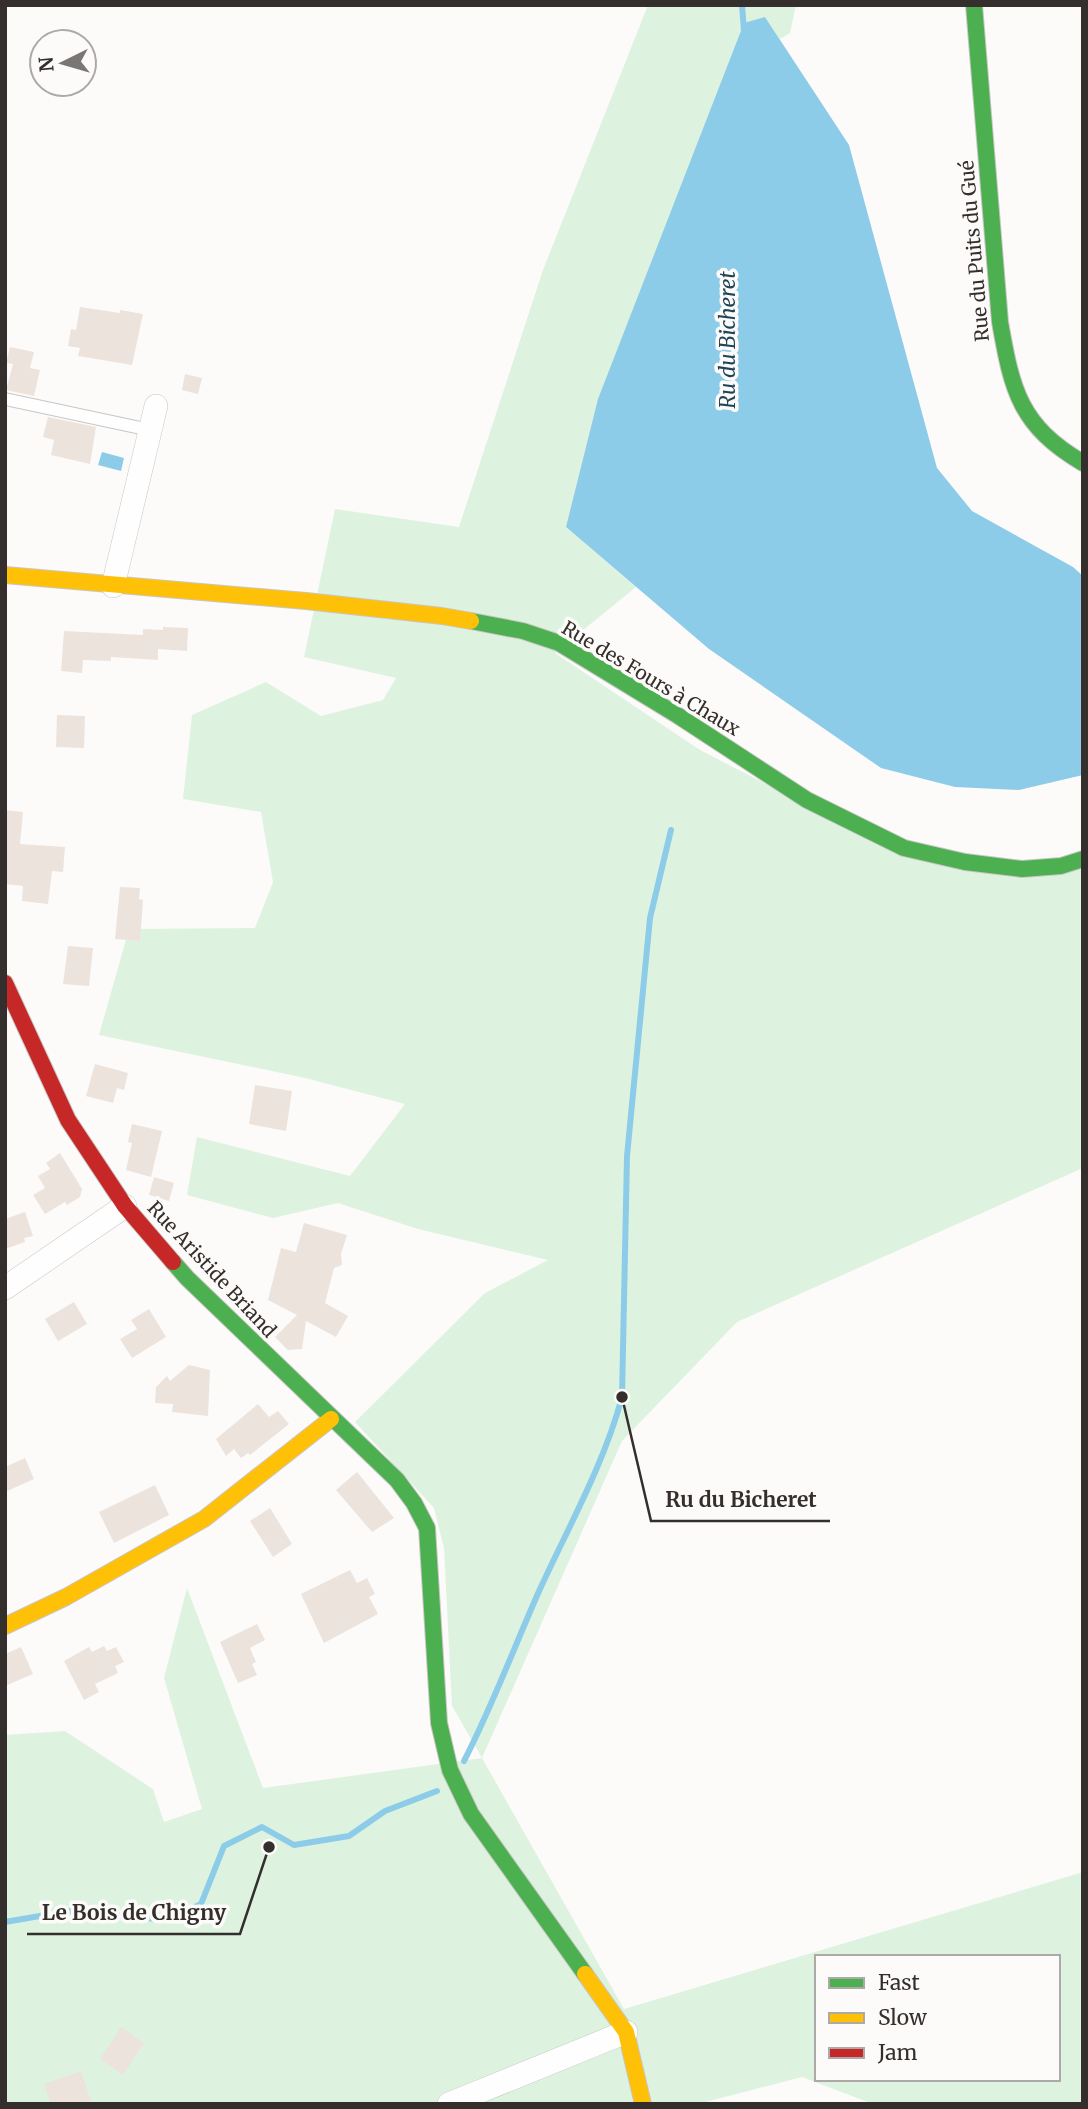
<svg xmlns="http://www.w3.org/2000/svg" width="1088" height="2109" viewBox="0 0 1088 2109" font-family="Merriweather,serif">
<rect width="100%" height="100%" fill="#fcfbfa"/>
<path fill="#ddf3e0" fill-rule="evenodd" d="M648,5H796L790,33L780,39L765,17L566,527L636,587L555,653L700,750L902,854L1083,866V1168L737,1322L622,1441L482,1758L624,2009L1083,1872V2104H873L802,2077L698,2104H5V1735L65,1731L153,1789L164,1822L202,1809L164,1678L187,1588L263,1788L482,1758L452,1706L444,1548L434,1508L355,1422L485,1293L548,1260L418,1229L338,1203L273,1218L187,1195L197,1137L350,1176L405,1104L305,1078L99,1035L129,929L255,928L273,882L261,812L183,799L192,715L266,682L321,716L383,700L396,678L304,657L335,509L459,527L543,270ZM817,1957H1058V2079H817Z"/>
<g fill="#8dcce8">
<path d="M765,17L849,145L937,468L972,511L1073,567L1083,576V775L1019,790L955,787L881,768L709,649L566,527L598,399L744,23Z"/>
<path d="M102,452L124,458L121,471L98,465Z"/>
</g>
<g fill="none" stroke-linecap="round" stroke-linejoin="round">
<g stroke="#8dcce8" stroke-width="6">
<path d="M742,5L744,31"/>
<path d="M464,1761C493,1705 514,1647 540,1589C569,1526 604,1464 622,1397L627,1156L650,918L671,830"/>
<path d="M5,1922L69,1911L169,1920L201,1904L224,1846L262,1827L294,1845L349,1836L385,1811L437,1791"/>
</g>
</g>
<g fill="#ece3dd">
<path d="M80,307L120,313V310L143,314L132,365L78,356L80,348L68,346L71,329L76,330Z"/>
<path d="M10,347L34,352L30,368L40,370L34,396L6,390L13,364L6,363Z"/>
<path d="M185,374L202,378L198,394L182,390Z"/>
<path d="M48,417L96,427L90,464L51,455L54,440L43,437Z"/>
<path d="M163,627L188,628L187,651L158,649V660L111,657V661L83,660L82,673L61,671L64,631L143,635V629L163,630Z"/>
<path d="M57,715L85,716L84,748L56,747Z"/>
<path d="M5,810L23,812L20,844L65,847L63,872L52,871L48,904L22,901L23,886L5,884Z"/>
<path d="M120,887L140,888L139,899L143,900L140,941L115,939Z"/>
<path d="M68,946L93,948L89,986L63,984Z"/>
<path d="M95,1064L128,1073L124,1090L117,1088L113,1103L86,1096Z"/>
<path d="M255,1085L292,1091L286,1131L249,1124Z"/>
<path d="M132,1124L162,1131L151,1177L126,1170L132,1143L128,1142Z"/>
<path d="M60,1153L82,1189L80,1197L67,1205L65,1202L45,1214L33,1195L45,1188L38,1176L50,1169L46,1163Z"/>
<path d="M154,1177L174,1183L169,1201L149,1195Z"/>
<path d="M25,1212L33,1236L24,1238L25,1242L5,1249V1219Z"/>
<path d="M304,1223L347,1235L341,1254L342,1265L334,1268L325,1303L348,1316L336,1337L306,1321L302,1349L288,1350L275,1337L297,1315L268,1300L281,1248L296,1252Z"/>
<path d="M74,1302L87,1324L58,1341L45,1319Z"/>
<path d="M149,1309L166,1337L132,1358L120,1339L137,1329L131,1320Z"/>
<path d="M189,1365L210,1370L208,1416L172,1412L173,1404L155,1403L156,1387L167,1376L170,1381Z"/>
<path d="M258,1404L269,1417L278,1411L289,1424L250,1455L248,1453L241,1458L234,1449L226,1456L216,1439Z"/>
<path d="M25,1458L34,1479L5,1492V1467Z"/>
<path d="M357,1472L394,1518L372,1532L336,1490Z"/>
<path d="M155,1485L169,1515L114,1543L99,1512Z"/>
<path d="M270,1508L292,1544L273,1557L250,1521Z"/>
<path d="M350,1570L357,1583L367,1578L375,1594L369,1597L378,1614L324,1643L301,1594Z"/>
<path d="M257,1624L265,1640L250,1648L256,1662L252,1664L257,1675L238,1683L220,1642Z"/>
<path d="M104,1646L107,1651L116,1647L124,1662L115,1666L118,1673L95,1684L99,1692L84,1700L64,1661L89,1647L92,1652Z"/>
<path d="M21,1647L33,1674L5,1686V1654Z"/>
<path d="M121,2027L144,2043L123,2075L100,2059Z"/>
<path d="M81,2071L92,2104H51L44,2084Z"/>
</g>
<g fill="none" stroke-linecap="round" stroke-linejoin="round">
<g stroke="#c9c6c5" stroke-width="14">
<path id="lane" d="M5,399L150,430"/>
</g>
<g stroke="#c9c6c5" stroke-width="24">
<g id="street">
<path d="M113,586L156,406"/>
<path d="M5,1288L125,1206"/>
<path d="M449,2104L626,2032"/>
</g>
</g>
<g stroke="#c9c6c5" stroke-width="18">
<g id="fast">
<path d="M974,5L1000,322C1012,391 1020,426 1083,463"/>
<path d="M471,621L523,631L559,643L677,715L807,800L904,848L965,862L1022,869L1061,866L1083,859"/>
<path d="M173,1262L187,1278L397,1480L414,1503L427,1528L439,1723L450,1770L471,1814L585,1974"/>
</g>
</g>
<g stroke="#c9c6c5" stroke-width="18">
<g id="slow">
<path d="M5,575L306,601L442,616L471,621"/>
<path d="M5,1626L66,1597L204,1519L331,1419"/>
<path d="M585,1974L626,2032L643,2104"/>
</g>
</g>
<g stroke="#c9c6c5" stroke-width="18">
<path id="jam" d="M5,983L68,1120L125,1206L173,1262"/>
</g>
<use href="#lane" stroke="#fffefe" stroke-width="12"/>
<use href="#street" stroke="#fffefe" stroke-width="23"/>
<use href="#fast" stroke="#4caf50" stroke-width="16"/>
<use href="#slow" stroke="#ffc107" stroke-width="16"/>
<use href="#jam" stroke="#c62828" stroke-width="16"/>
</g>
<g text-anchor="middle" dominant-baseline="central" stroke-width="7" stroke-linejoin="round" paint-order="stroke">
<g font-size="19" fill="#342f2c" stroke="#fdfbf9">
<text transform="translate(974 251) rotate(-95)">Rue du Puits du Gué</text>
<text transform="translate(651 678) rotate(31)">Rue des Fours à Chaux</text>
<text transform="translate(212 1269) rotate(47)">Rue Aristide Briand</text>
</g>
<g font-size="21" font-style="italic" fill="#1d4556" stroke="#fdfbf9">
<text transform="translate(727 340) rotate(-90)">Ru du Bicheret</text>
</g>
</g>
<path fill="none" stroke="#342f2c" stroke-width="2.5" d="M622 1397L651 1521H830M269 1847L240 1934H27"/>
<g fill="#342f2c" stroke="#fdfbf9" stroke-width="2.5">
<circle cx="622" cy="1397" r="7"/>
<circle cx="269" cy="1847" r="7"/>
</g>
<g font-size="21" text-anchor="middle" font-weight="bold" fill="#342f2c" stroke="#fdfbf9" stroke-width="7" stroke-linejoin="round" paint-order="stroke">
<text x="741" y="1507">Ru du Bicheret</text>
<text x="134" y="1920">Le Bois de Chigny</text>
</g>
<rect width="1088" height="2109" fill="none" stroke="#342f2c" stroke-width="14"/>
<rect x="815" y="1955" width="245" height="126" fill="#fdfbf9" stroke="#ada9a7" stroke-width="2"/>
<rect x="829" y="1978" width="35" height="10" fill="#4caf50" stroke="#ada9a7" stroke-width="2"/>
<text x="878" y="1990" font-size="21" fill="#342f2c">Fast</text>
<rect x="829" y="2013" width="35" height="10" fill="#ffc107" stroke="#ada9a7" stroke-width="2"/>
<text x="878" y="2025" font-size="21" fill="#342f2c">Slow</text>
<rect x="829" y="2048" width="35" height="10" fill="#c62828" stroke="#ada9a7" stroke-width="2"/>
<text x="878" y="2060" font-size="21" fill="#342f2c">Jam</text>
<g transform="translate(63 63) rotate(265)"><circle r="33" fill="#fdfbf9" stroke="#ada9a7" stroke-width="2"/>
<path d="M0-5L12 26L0 18L-12 26Z" fill="#7a7674"/>
<text y="-10" font-size="19" font-weight="bold" text-anchor="middle" fill="#342f2c">N</text>
</g>
</svg>
